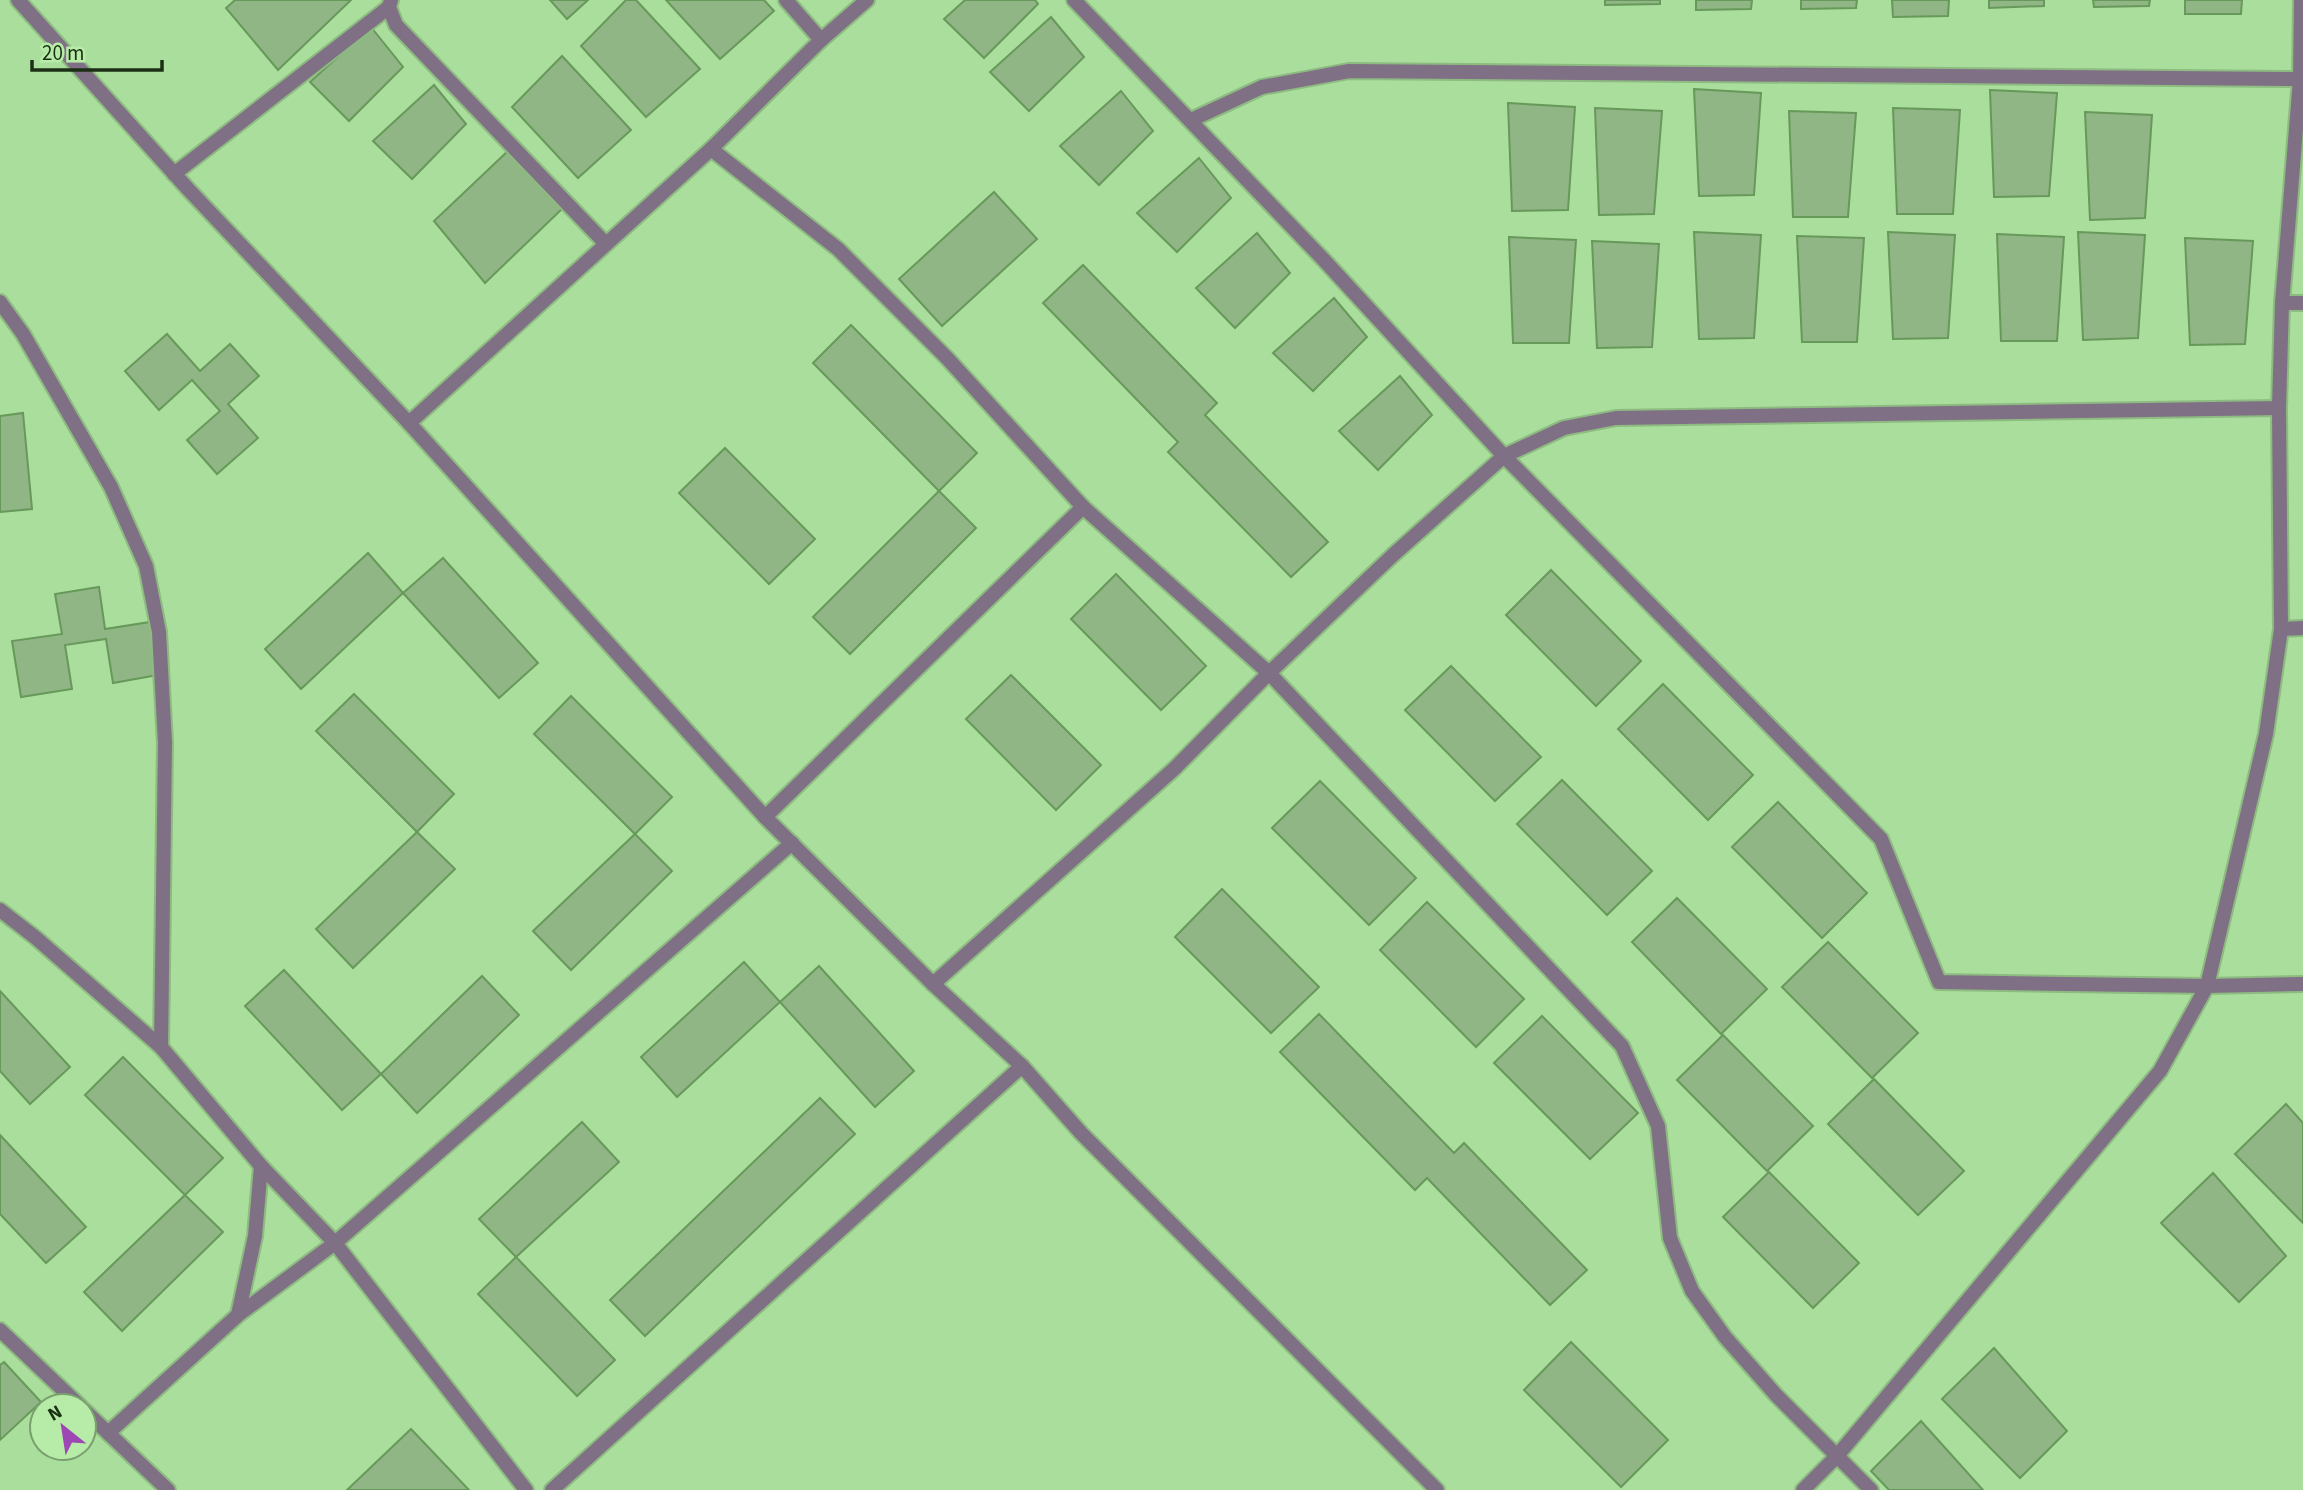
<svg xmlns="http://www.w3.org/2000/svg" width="2303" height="1490" viewBox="0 0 2303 1490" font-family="'Source Sans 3',sans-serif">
<rect width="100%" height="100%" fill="#aade9c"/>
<g fill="#8fb684" stroke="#67995a" stroke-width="2">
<path d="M235,0H351L278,70L226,8Z"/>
<path d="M550,0H588L567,19Z"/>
<path d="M626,0H636L700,69L646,117L581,46Z"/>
<path d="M666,0H764L774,11L720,59Z"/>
<path d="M965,0H1035L1038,4L984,58L944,19Z"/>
<path d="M1605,0H1660V4L1605,5Z"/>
<path d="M1696,0H1752L1751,9L1696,10Z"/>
<path d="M1801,0H1857L1856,8L1801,9Z"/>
<path d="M1892,0H1949L1948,16L1893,17Z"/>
<path d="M1989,0H2044V6L1989,8Z"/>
<path d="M2093,0H2150L2149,6L2094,7Z"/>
<path d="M2185,0H2242L2241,14H2185Z"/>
<path d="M1051,17L1084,57L1029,111L990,72Z"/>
<path d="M371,27L403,67L349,121L310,82Z"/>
<path d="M562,56L631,130L578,178L512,107Z"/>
<path d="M434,85L466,124L412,179L373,141Z"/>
<path d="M1694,89L1761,93L1754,195L1699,196Z"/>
<path d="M1990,90L2057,93L2049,196L1994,197Z"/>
<path d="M1121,91L1153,131L1099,185L1060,146Z"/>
<path d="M1508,103L1575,107L1568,210L1512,211Z"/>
<path d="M1595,108L1662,111L1654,214L1599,215Z"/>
<path d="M1893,108L1960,110L1953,214H1897Z"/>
<path d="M1789,111L1856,113L1848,217H1793Z"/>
<path d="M2085,112L2152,115L2145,218L2090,220Z"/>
<path d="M509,150L563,208L485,283L434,221Z"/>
<path d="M1199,158L1231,198L1177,252L1137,213Z"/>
<path d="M994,192L1037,239L942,326L899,279Z"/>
<path d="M1694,232L1761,235L1754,338L1699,339Z"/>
<path d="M1888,232L1955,235L1948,338L1893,339Z"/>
<path d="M2078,232L2145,235L2138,338L2083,340Z"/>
<path d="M1257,233L1290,273L1235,328L1196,288Z"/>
<path d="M1997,234L2064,237L2057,341H2001Z"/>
<path d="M1797,236L1864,238L1857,342H1802Z"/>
<path d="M1509,237L1576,240L1569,343H1513Z"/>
<path d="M2185,238L2253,241L2245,344L2190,345Z"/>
<path d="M1592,241L1659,244L1652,347L1597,348Z"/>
<path d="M1083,265L1217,403L1205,415L1328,542L1291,577L1168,452L1178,442L1043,303Z"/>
<path d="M1334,298L1367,337L1313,391L1273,353Z"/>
<path d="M851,325L977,453L939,491L813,363Z"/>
<path d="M167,334L200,371L230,344L259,376L228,404L258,438L217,474L187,440L220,411L192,380L159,410L125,371Z"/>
<path d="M1400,376L1432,415L1378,470L1339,431Z"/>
<path d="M23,413L32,509L0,512V416Z"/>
<path d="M725,448L815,539L769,584L679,493Z"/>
<path d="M939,491L976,528L850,654L813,617Z"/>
<path d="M368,553L403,593L301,689L265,649Z"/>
<path d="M443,558L538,663L499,698L403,593Z"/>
<path d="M1551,570L1641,661L1596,706L1506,615Z"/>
<path d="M1116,574L1206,666L1161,710L1071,619Z"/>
<path d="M99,587L105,629L150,622L158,675L113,683L106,639L65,645L72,689L21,697L12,641L62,634L55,594Z"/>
<path d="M1451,666L1541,757L1495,801L1405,710Z"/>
<path d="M1011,675L1101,765L1056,810L966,719Z"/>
<path d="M1663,684L1753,775L1708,820L1618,729Z"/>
<path d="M354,694L454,794L417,832L316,731Z"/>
<path d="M571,696L672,797L635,834L534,734Z"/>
<path d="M1562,780L1652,871L1607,915L1517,824Z"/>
<path d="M1320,781L1416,878L1369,925L1272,828Z"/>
<path d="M1778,802L1867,893L1822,938L1732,847Z"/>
<path d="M417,832L455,869L353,968L316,929Z"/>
<path d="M635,834L672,871L571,970L533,931Z"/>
<path d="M1222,889L1319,987L1271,1033L1175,937Z"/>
<path d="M1677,898L1767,989L1721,1034L1632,942Z"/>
<path d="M1427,902L1524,999L1476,1047L1380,950Z"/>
<path d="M1828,942L1918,1033L1872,1078L1782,987Z"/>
<path d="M744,962L780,1002L677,1097L641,1057Z"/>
<path d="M819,966L914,1071L875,1107L780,1002Z"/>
<path d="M284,970L381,1074L342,1110L245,1006Z"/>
<path d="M482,976L519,1015L417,1113L381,1074Z"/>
<path d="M0,991L70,1067L30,1104L0,1071Z"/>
<path d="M1319,1014L1454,1153L1464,1143L1587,1270L1550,1305L1427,1178L1415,1190L1280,1052Z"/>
<path d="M1542,1016L1638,1113L1590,1159L1494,1063Z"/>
<path d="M1723,1035L1813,1126L1767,1171L1677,1080Z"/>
<path d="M123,1057L223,1158L185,1195L85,1095Z"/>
<path d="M1874,1079L1964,1171L1918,1215L1828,1124Z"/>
<path d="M820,1098L855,1134L645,1336L610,1300Z"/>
<path d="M2286,1104L2303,1123V1223L2235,1154Z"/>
<path d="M582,1122L619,1162L516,1257L479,1219Z"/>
<path d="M0,1135L86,1227L46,1263L0,1214Z"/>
<path d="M1769,1172L1859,1263L1813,1308L1723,1217Z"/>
<path d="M2213,1173L2286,1256L2239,1302L2161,1223Z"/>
<path d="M185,1195L223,1232L122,1331L84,1292Z"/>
<path d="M516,1257L615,1360L577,1396L478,1294Z"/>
<path d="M1571,1342L1668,1440L1621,1487L1524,1390Z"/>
<path d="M1994,1348L2067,1431L2020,1478L1942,1399Z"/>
<path d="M4,1362L41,1402L0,1440V1365Z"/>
<path d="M1921,1421L1983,1490H1889L1871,1471Z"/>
<path d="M411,1429L469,1490H347Z"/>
</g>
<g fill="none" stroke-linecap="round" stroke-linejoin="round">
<g stroke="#8dbb81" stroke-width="18">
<g id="minor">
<path d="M391,0L389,7L396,25L606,244"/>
<path d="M786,0L821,40"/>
<path d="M1191,120L1262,87L1349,71L2300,79"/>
<path d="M711,149L838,249L947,358L1083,507L1269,673L1622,1046L1658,1126L1670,1238L1692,1291L1725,1337L1776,1395L1871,1490"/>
<path d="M174,174L389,7"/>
<path d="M0,302L23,334L111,487L146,566L159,632L165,743L161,1047"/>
<path d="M2282,303H2303"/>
<path d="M2279,408L1616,418L1564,428L1504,456L1881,839L1939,982L2207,986L2303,984"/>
<path d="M409,423L711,149L821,40L867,0"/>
<path d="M2281,629L2303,628"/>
<path d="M765,817L1083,507"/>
<path d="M0,910L36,938L161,1047L261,1166L335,1243L526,1490"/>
<path d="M933,984L1174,769L1269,673L1393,555L1504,456L1323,259L1074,0"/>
<path d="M238,1315L255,1236L261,1166"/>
<path d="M0,1330L80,1406"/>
<path d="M84,1410L168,1490"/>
<path d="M108,1433L238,1315L335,1243L792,843"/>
<path d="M552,1490L1022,1066"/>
<path d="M1803,1490L1837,1456L2160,1071L2207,986L2266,734L2281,629L2279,408L2282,303L2300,79L2301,0"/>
</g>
</g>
<g stroke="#8dbb81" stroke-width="18">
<path id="tertiary" d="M18,0L188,189L409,423L765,817L933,984L1022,1066L1081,1133L1437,1490"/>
</g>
<use href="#minor" stroke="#807085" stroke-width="14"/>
<use href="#tertiary" stroke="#807085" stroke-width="14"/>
</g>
<g transform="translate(63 1427) rotate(330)"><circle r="33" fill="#b7eca8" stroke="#79a06d" stroke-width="2"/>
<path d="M0-5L12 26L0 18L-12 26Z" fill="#9e47b4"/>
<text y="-10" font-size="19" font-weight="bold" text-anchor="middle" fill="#1b2f15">N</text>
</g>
<path d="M32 60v10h130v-10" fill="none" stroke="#1b2f15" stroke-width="3.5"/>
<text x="42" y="60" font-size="21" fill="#1b2f15" stroke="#b7eca8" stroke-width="5" paint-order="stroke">20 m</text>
</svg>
